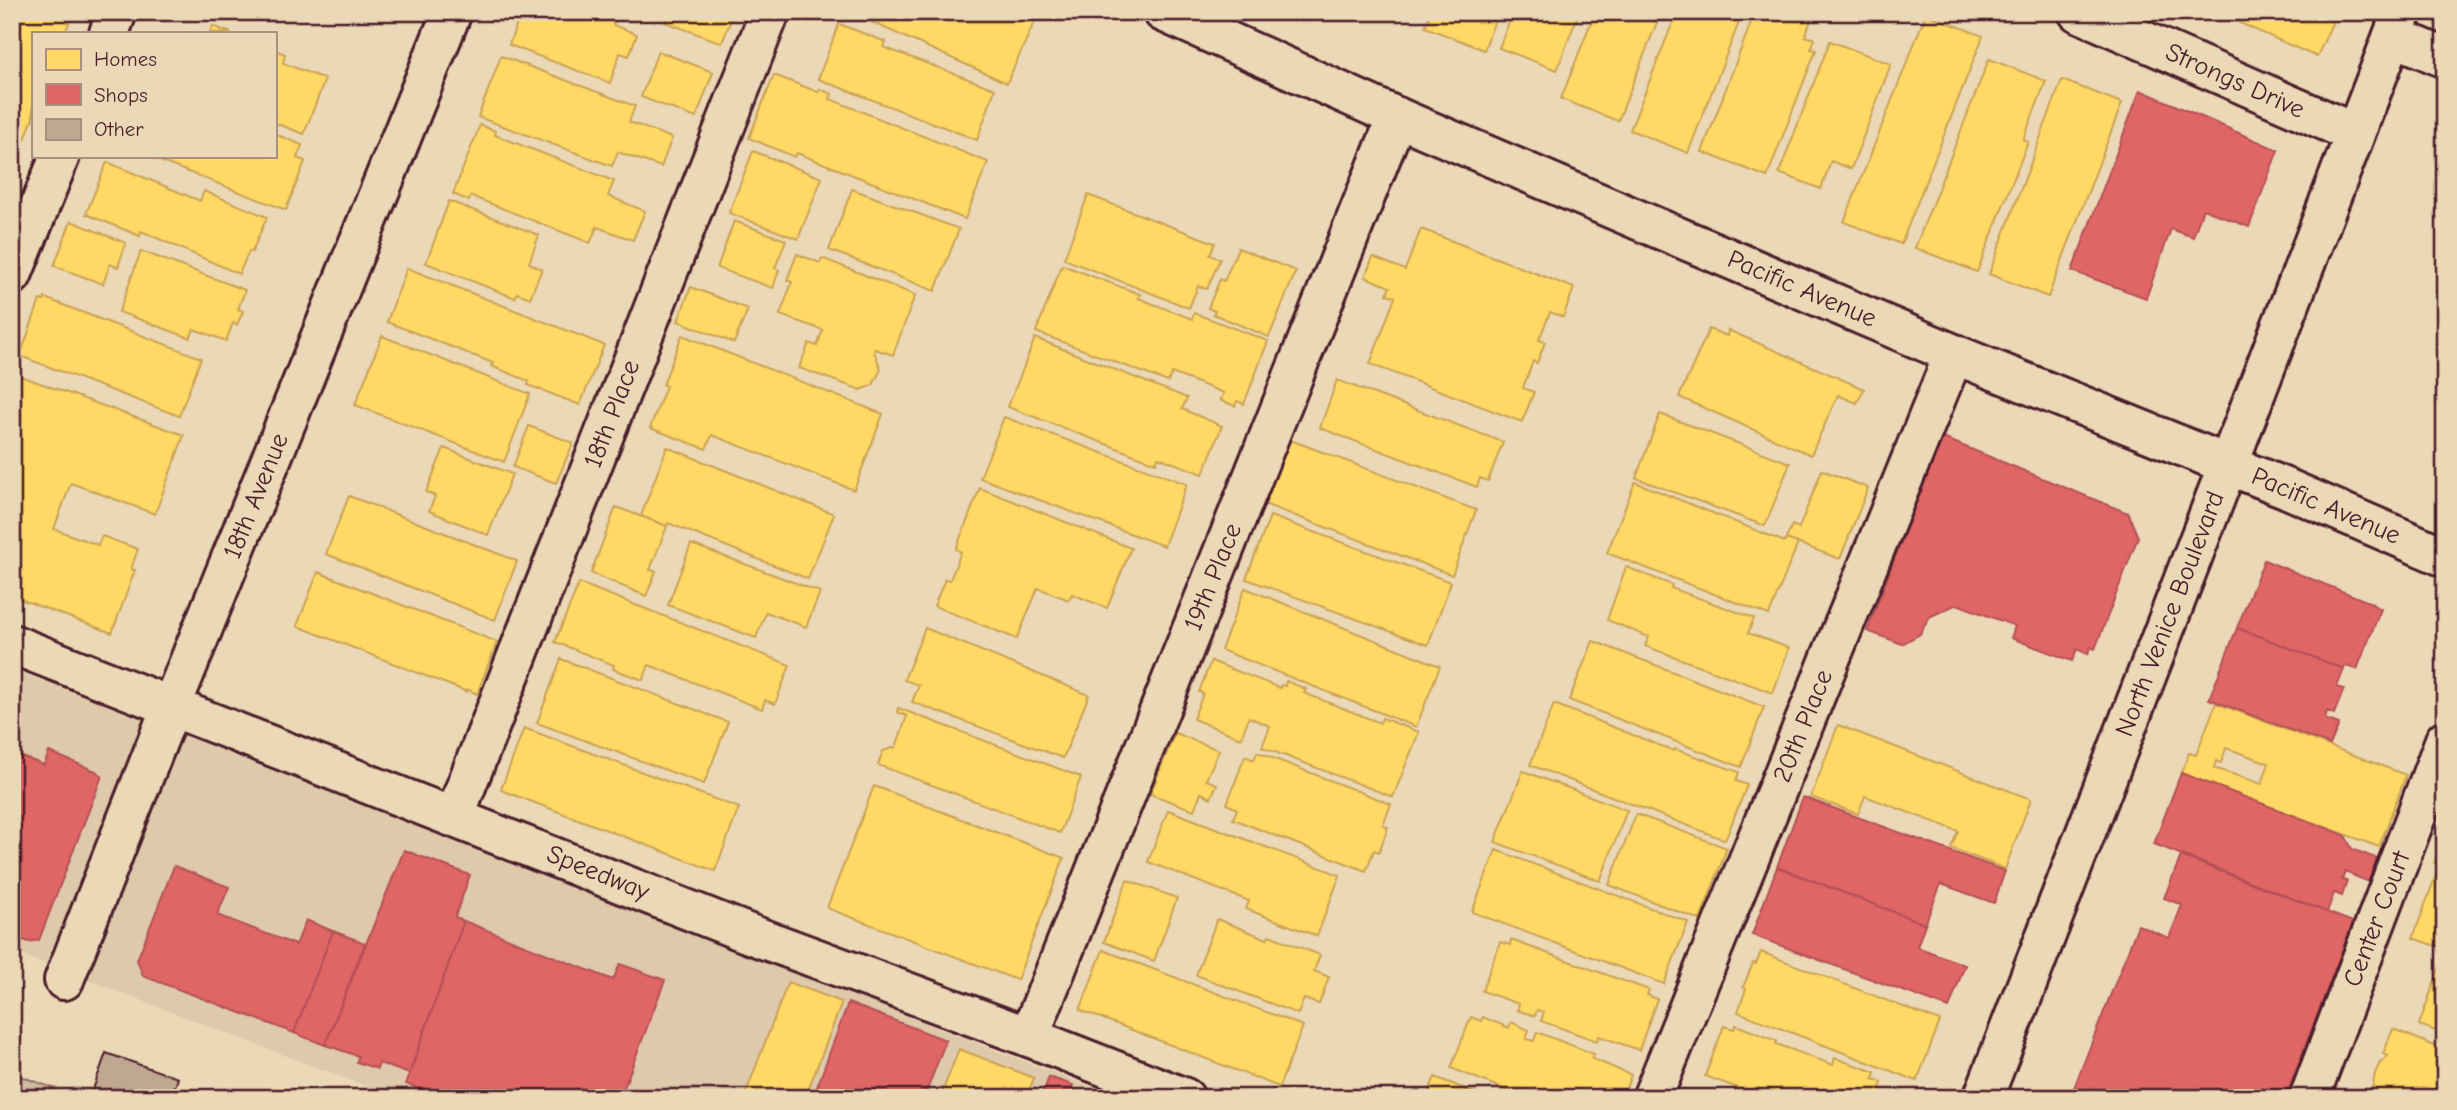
<svg xmlns="http://www.w3.org/2000/svg" width="2457" height="1110" viewBox="0 0 2457 1110" font-family="'Comic Neue',sans-serif">
<rect width="100%" height="100%" fill="#ebd8b6"/>
<filter id="ink" filterUnits="userSpaceOnUse"><feTurbulence type="fractalNoise" baseFrequency=".0143" numOctaves="2"/><feDisplacementMap in="SourceGraphic" scale="14" xChannelSelector="R" yChannelSelector="G"/><feConvolveMatrix kernelMatrix="1 2 1 2 8 2 1 2 1" color-interpolation-filters="sRGB"/></filter>
<g filter="url(#ink)">
<path fill="#dec9ab" d="M12,669L1119,1098H397L12,951Z"/>
<path fill="#d0baa0" stroke="#8d6c66" stroke-width="2" d="M12,1073L53,1088L49,1098H12Z"/>
<g fill="#ffd966" stroke="#c9a154" stroke-width="2" fill-rule="evenodd">
<path d="M12,12H73L65,33H33V118L12,173Z"/>
<path d="M521,12H605L616,16L613,25L637,34L629,56L620,53L610,83L509,45Z"/>
<path d="M669,12H734L722,43L665,22Z"/>
<path d="M849,12H1029L1037,16L1007,83Z"/>
<path d="M1431,12H1498L1484,50L1425,27Z"/>
<path d="M1513,12H1579L1557,70L1499,48Z"/>
<path d="M1595,12H1661L1618,121L1561,99Z"/>
<path d="M1677,12H1743L1688,153L1630,130Z"/>
<path d="M1755,12H1814L1805,36L1815,39L1811,49L1816,50L1767,177L1702,152Z"/>
<path d="M2215,12H2337L2317,57Z"/>
<path d="M1926,14L1983,36L1901,244L1844,222Z"/>
<path d="M839,24L886,42L883,47L995,89L977,140L818,79Z"/>
<path d="M213,26L231,33H210Z"/>
<path d="M1830,41L1891,64L1851,169L1831,161L1821,189L1779,173Z"/>
<path d="M275,50L285,54L283,63L325,79L304,134L275,123Z"/>
<path d="M658,51L713,72L696,118L641,97Z"/>
<path d="M501,56L635,106L629,122L672,138L661,167L618,152L612,166L478,117Z"/>
<path d="M1989,59L2046,81L2023,140L2028,142L1977,272L1915,248Z"/>
<path d="M774,75L818,92L820,89L832,94L830,99L988,162L965,219L797,153L795,157L749,138Z"/>
<path d="M2062,80L2122,103L2048,297L1989,274Z"/>
<path d="M480,125L495,131V135L614,181L608,196L645,211L633,240L597,227L590,243L471,196L469,201L453,194Z"/>
<path d="M275,134L302,145L297,158L305,161L286,210L147,156H275Z"/>
<path d="M753,151L822,178L798,239L729,213Z"/>
<path d="M107,162L200,201L204,191L267,217L252,252L249,251L239,274L141,231L140,236L86,214Z"/>
<path d="M852,189L959,229L935,291L829,250Z"/>
<path d="M1088,195L1215,243L1210,255L1220,259L1207,289L1198,286L1189,308L1064,259Z"/>
<path d="M449,201L539,235L529,263L542,269L530,298L517,293L515,298L426,263Z"/>
<path d="M71,221L126,243L118,267L110,264L103,284L54,266Z"/>
<path d="M734,221L786,240L775,268L779,270L773,288L717,268Z"/>
<path d="M1421,229L1574,288L1563,317L1550,312L1539,340L1545,342L1537,363L1533,361L1523,388L1534,392L1522,422L1370,364L1395,297L1387,294L1390,287L1365,277L1373,257L1405,270Z"/>
<path d="M1238,248L1296,271L1269,337L1213,314L1215,311L1208,308L1220,279L1224,281Z"/>
<path d="M141,251L245,290L238,309L243,311L237,325L233,323L226,341L194,329L190,338L119,312Z"/>
<path d="M797,254L820,263L822,258L915,295L893,355L875,349L874,351L881,369L873,385L861,390L799,368L809,343L817,346L823,330L780,315L792,282L787,280Z"/>
<path d="M1062,265L1140,294L1138,298L1192,319L1194,313L1268,341L1244,404L1237,401L1235,406L1220,400L1224,393L1172,373L1168,382L1036,332Z"/>
<path d="M407,268L604,345L580,405L528,385L529,381L491,366L493,363L387,322Z"/>
<path d="M691,287L748,309L734,343L678,321Z"/>
<path d="M45,298L201,358L179,416L20,356L40,300L44,301Z"/>
<path d="M1709,329L1727,336L1728,330L1864,389L1857,403L1838,395L1811,455L1679,397Z"/>
<path d="M682,335L883,414L854,490L712,435L706,449L650,428L666,386L663,385Z"/>
<path d="M382,336L530,394L504,462L355,405Z"/>
<path d="M1035,338L1187,398L1182,409L1222,426L1203,474L1158,457L1156,463L1008,407Z"/>
<path d="M15,374L184,435L155,514L71,483L54,529L98,545L102,536L138,549L131,569L135,570L112,633L12,596V381Z"/>
<path d="M1337,380L1503,442L1488,481L1480,478L1477,487L1320,428Z"/>
<path d="M1660,414L1790,463L1765,526L1636,478Z"/>
<path d="M1004,417L1187,484L1164,546L980,478Z"/>
<path d="M529,426L573,443L556,483L513,467Z"/>
<path d="M1288,439L1476,510L1452,575L1264,504Z"/>
<path d="M667,447L834,514L808,579L668,523L667,526L641,516Z"/>
<path d="M444,448L512,474L488,535L429,511L435,496L426,492Z"/>
<path d="M1822,470L1868,488L1840,559L1786,539L1792,525L1799,528Z"/>
<path d="M1635,482L1785,542L1786,539L1798,543L1769,615L1607,553Z"/>
<path d="M980,488L1131,548L1107,608L1072,594L1069,600L1038,588L1017,639L934,606L945,579L950,580L961,552L956,549Z"/>
<path d="M349,496L517,561L495,620L326,554Z"/>
<path d="M616,507L667,526L650,570L656,571L646,596L591,573Z"/>
<path d="M1270,516L1451,582L1428,645L1246,579Z"/>
<path d="M691,544L820,592L806,627L766,612L756,638L668,605Z"/>
<path d="M1626,567L1672,585L1671,588L1754,618L1748,633L1789,648L1773,693L1645,646L1649,637L1607,620Z"/>
<path d="M318,572L497,642L477,694L467,689V692L297,626Z"/>
<path d="M579,583L790,665L775,704L765,700L762,709L649,665L643,680L613,669L614,665L555,642Z"/>
<path d="M1245,588L1440,666L1416,727L1221,650Z"/>
<path d="M925,628L1089,695L1063,758L912,702L919,685L904,680Z"/>
<path d="M1593,641L1764,707L1741,767L1569,700Z"/>
<path d="M561,659L728,722L704,784L537,723Z"/>
<path d="M1211,661L1280,688L1281,685L1285,686L1286,681L1306,689L1304,693L1380,723L1382,718L1419,732L1393,797L1262,747L1270,726L1249,717L1241,738L1193,719L1203,694L1199,692Z"/>
<path d="M2216,703L2406,775L2379,847L2181,773L2189,753L2196,755ZM2226,748L2269,763L2262,784L2214,768L2216,761L2221,763Z"/>
<path d="M1554,704L1674,751L1675,749L1739,772L1736,781L1747,785L1725,840L1530,765Z"/>
<path d="M898,708L1081,777L1060,833L878,765L883,751L896,747L907,716L897,712Z"/>
<path d="M1838,725L2031,799L2005,869L1951,848L1958,831L1865,796L1858,814L1811,797Z"/>
<path d="M524,728L739,808L715,871L501,790Z"/>
<path d="M1175,733L1219,750L1206,780L1217,784L1211,798L1201,793L1194,810L1150,794Z"/>
<path d="M1257,752L1391,804L1383,825L1388,827L1379,852L1374,850L1366,871L1233,819L1237,809L1227,804L1245,756L1254,760Z"/>
<path d="M1523,771L1627,810L1600,881L1495,842Z"/>
<path d="M874,786L1064,858L1017,980L827,908Z"/>
<path d="M1168,810L1340,875L1317,936L1246,909L1249,901L1148,862Z"/>
<path d="M1636,814L1727,848L1700,920L1609,885Z"/>
<path d="M2445,834V868L2434,863Z"/>
<path d="M1496,850L1688,922L1664,984L1472,912Z"/>
<path d="M2437,872L2445,875V949L2413,938Z"/>
<path d="M1127,880L1177,898L1154,961L1104,942Z"/>
<path d="M1217,919L1267,939L1269,935L1320,955L1314,971L1329,977L1319,1004L1304,999L1298,1014L1196,975Z"/>
<path d="M1511,940L1649,990L1647,995L1657,999L1639,1050L1599,1036L1597,1041L1541,1021L1544,1012L1537,1010L1535,1016L1517,1010L1519,1004L1482,991L1500,942L1510,945Z"/>
<path d="M1103,950L1303,1026L1279,1087L1080,1010Z"/>
<path d="M1761,952L1940,1021L1917,1081L1738,1012L1746,989L1743,987L1753,963L1756,964Z"/>
<path d="M2441,963L2445,964V1034L2419,1025Z"/>
<path d="M788,982L842,1002L805,1098H744Z"/>
<path d="M1471,1017L1481,1021L1483,1017L1509,1028L1511,1022L1529,1030L1526,1039L1534,1041L1537,1032L1594,1054L1591,1058L1631,1075L1622,1098H1526L1451,1068Z"/>
<path d="M1736,1025L1777,1041L1776,1044L1833,1065L1835,1058L1875,1072L1873,1079L1882,1082L1877,1098L1742,1096L1744,1090L1705,1076L1724,1026L1734,1029Z"/>
<path d="M2393,1029L2445,1050V1098H2366V1095L2371,1097L2375,1073L2380,1063L2388,1056L2383,1054Z"/>
<path d="M959,1049L1034,1078L1026,1098H940Z"/>
<path d="M1435,1077L1488,1098H1426Z"/>
</g>
<g fill="#e06666" stroke="#b35154" stroke-width="2">
<path d="M2140,90L2278,150L2249,227L2203,209L2193,237L2171,229L2146,298L2072,271Z"/>
<path d="M1941,437L2128,513L2138,537L2095,649L2090,647L2088,654L2077,649L2072,661L2011,638L2015,626L1957,604L1929,617L1920,634L1902,644L1867,631Z"/>
<path d="M2264,560L2372,603L2371,604L2381,609L2357,669L2345,666L2344,669L2237,628Z"/>
<path d="M2237,628L2344,669L2337,687L2344,689L2334,714L2327,711L2325,719L2339,724L2330,745L2209,699Z"/>
<path d="M49,752L96,771L102,776L39,940L29,942L12,936V753L44,765Z"/>
<path d="M2181,773L2345,835L2352,849L2378,859L2369,882L2345,872L2342,880L2347,881L2342,896L2334,893L2327,912L2154,844Z"/>
<path d="M1803,797L2005,871L1994,903L1941,884L1925,924L1777,867Z"/>
<path d="M404,850L470,875L455,917L464,921L409,1074L379,1063L377,1069L357,1062L358,1056L325,1045Z"/>
<path d="M2181,856L2353,922L2285,1098H2070L2138,925L2169,938L2182,905L2164,898Z"/>
<path d="M174,866L229,887L217,915L296,945L306,920L333,931L294,1033L143,976L137,960Z"/>
<path d="M1777,867L1925,924L1917,947L1965,965L1949,1008L1752,935Z"/>
<path d="M464,921L613,980L620,964L665,980L620,1098H443L406,1084Z"/>
<path d="M333,931L365,943L325,1045L294,1033Z"/>
<path d="M848,1003L946,1040L924,1098H813Z"/>
<path d="M1049,1077L1073,1085L1068,1098H1041Z"/>
</g>
<path fill="#c0a791" stroke="#4a1f2b" stroke-width="2" d="M106,1053L178,1078L171,1098H90Z"/>
<g fill="none" stroke-linecap="round" stroke-linejoin="round">
<g stroke="#4a1f2b" stroke-width="44">
<g id="minor">
<path d="M2078,12L2354,133"/>
<path d="M109,33L117,12"/>
<path d="M2393,36L2445,58"/>
<path d="M12,275L60,156"/>
<path d="M12,644L747,933L1029,1037L1185,1098"/>
<path d="M454,817L770,12"/>
<path d="M64,980L171,707L452,12"/>
<path d="M1029,1037L1397,117"/>
<path d="M1652,1098L1954,354"/>
<path d="M1983,1098L2228,465"/>
<path d="M2309,1098L2445,740"/>
</g>
</g>
<g stroke="#4a1f2b" stroke-width="44">
<g id="major">
<path d="M1163,12L1397,117L1669,233L1954,354L2288,489L2445,557"/>
<path d="M2228,465L2402,12"/>
</g>
</g>
<use href="#minor" stroke="#ebd8b6" stroke-width="38"/>
<use href="#major" stroke="#ebd8b6" stroke-width="38"/>
</g>
</g>
<g text-anchor="middle" dominant-baseline="central" stroke-width="7" stroke-linejoin="round" paint-order="stroke">
<g font-size="26" fill="#4a1f2b" stroke="#ebd8b6">
<text transform="translate(2235 81) rotate(24)">Strongs Drive</text>
<text transform="translate(1802 289) rotate(23)">Pacific Avenue</text>
<text transform="translate(612 414) rotate(-69)">18th Place</text>
<text transform="translate(256 496) rotate(-68)">18th Avenue</text>
<text transform="translate(2326 506) rotate(23)">Pacific Avenue</text>
<text transform="translate(1213 577) rotate(-68)">19th Place</text>
<text transform="translate(2170 614) rotate(-69)">North Venice Boulevard</text>
<text transform="translate(1803 726) rotate(-68)">20th Place</text>
<text transform="translate(598 873) rotate(22)">Speedway</text>
<text transform="translate(2377 919) rotate(-69)">Center Court</text>
</g>
</g>
<rect width="2457" height="1110" fill="none" stroke="#ebd8b6" stroke-width="42"/>
<rect x="21" y="21" width="2415" height="1068" fill="none" stroke="#4a1f2b" stroke-width="2.5" filter="url(#ink)"/>
<rect x="32" y="32" width="245" height="126" fill="#ebd8b6" stroke="#ab8e7e" stroke-width="2"/>
<rect x="46" y="49" width="35" height="21" fill="#ffd966" stroke="#ab8e7e" stroke-width="2"/>
<text x="94" y="66" font-size="21" fill="#4a1f2b">Homes</text>
<rect x="46" y="84" width="35" height="21" fill="#e06666" stroke="#ab8e7e" stroke-width="2"/>
<text x="94" y="102" font-size="21" fill="#4a1f2b">Shops</text>
<rect x="46" y="119" width="35" height="21" fill="#c0a791" stroke="#ab8e7e" stroke-width="2"/>
<text x="94" y="136" font-size="21" fill="#4a1f2b">Other</text>
</svg>
